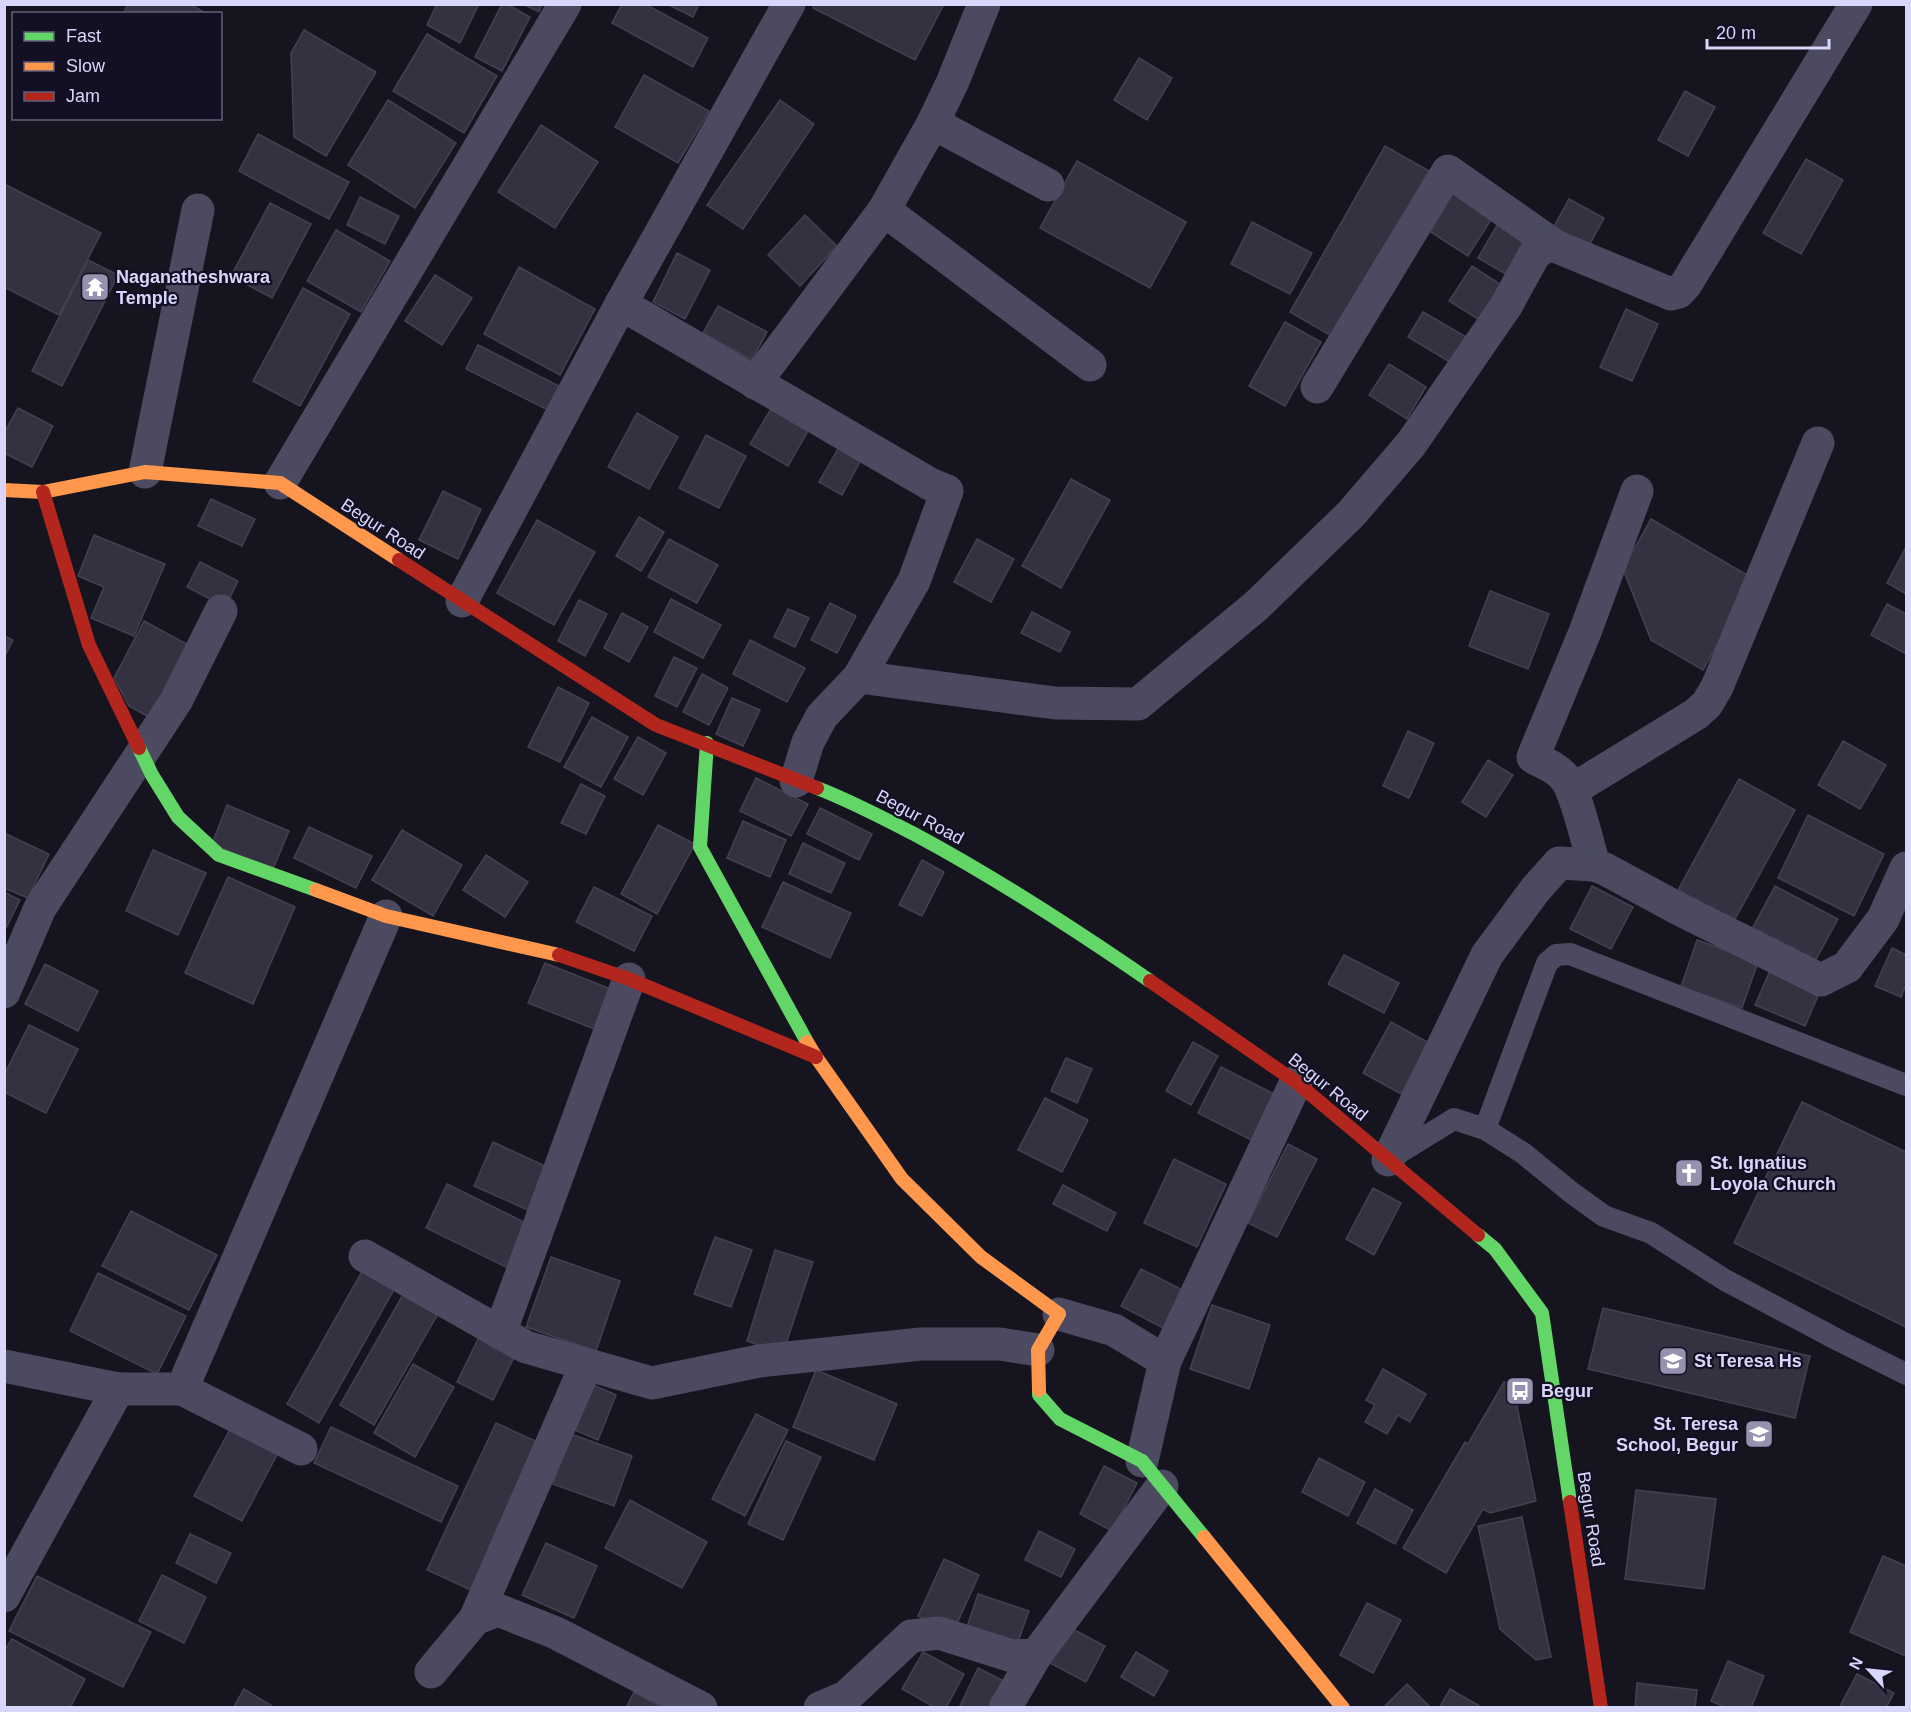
<svg xmlns="http://www.w3.org/2000/svg" width="1911" height="1712" viewBox="0 0 1911 1712" font-family="Arial,sans-serif">
<rect width="100%" height="100%" fill="#16141f"/>
<g fill="#343241" stroke="#434052" stroke-width="1.5">
<path d="M128,4H190L207,14H123Z"/>
<path d="M437,4H479L460,43L427,25Z"/>
<path d="M502,4H507L530,17L502,71L475,57Z"/>
<path d="M523,4H542L539,12Z"/>
<path d="M622,4H645L708,38L693,67L612,23Z"/>
<path d="M667,4H699L693,17Z"/>
<path d="M815,4H944L915,60L813,8Z"/>
<path d="M304,30L376,72L326,156L294,137L291,53Z"/>
<path d="M427,34L497,76L464,133L393,91Z"/>
<path d="M1139,58L1172,78L1147,120L1114,100Z"/>
<path d="M644,75L709,111L678,163L615,127Z"/>
<path d="M1685,91L1715,107L1688,156L1658,140Z"/>
<path d="M388,100L456,143L415,208L348,165Z"/>
<path d="M780,100L814,124L743,229L707,205Z"/>
<path d="M541,125L598,162L555,228L498,192Z"/>
<path d="M258,134L349,182L329,219L239,171Z"/>
<path d="M1385,146L1429,171L1335,338L1290,312Z"/>
<path d="M1806,159L1843,180L1801,254L1763,233Z"/>
<path d="M1077,161L1186,222L1150,288L1040,228Z"/>
<path d="M1453,178L1499,207L1468,256L1423,227Z"/>
<path d="M4,184L101,233L59,315L4,287Z"/>
<path d="M360,197L399,216L385,244L347,225Z"/>
<path d="M1569,199L1604,218L1585,253L1550,234Z"/>
<path d="M270,203L311,224L272,298L231,276Z"/>
<path d="M805,215L837,246L800,286L768,255Z"/>
<path d="M1500,220L1533,240L1511,277L1478,258Z"/>
<path d="M1252,222L1312,253L1290,294L1231,264Z"/>
<path d="M336,230L390,261L361,312L307,281Z"/>
<path d="M677,253L710,270L685,319L653,302Z"/>
<path d="M88,260L118,275L62,386L32,371Z"/>
<path d="M1472,266L1506,288L1483,322L1449,301Z"/>
<path d="M519,267L595,309L560,375L484,334Z"/>
<path d="M435,275L472,298L442,345L405,321Z"/>
<path d="M303,288L350,314L300,406L253,381Z"/>
<path d="M718,306L767,332L752,360L703,333Z"/>
<path d="M1626,309L1658,324L1632,381L1600,367Z"/>
<path d="M1423,312L1468,338L1453,364L1408,337Z"/>
<path d="M1285,322L1321,342L1285,406L1249,386Z"/>
<path d="M478,345L561,387L550,411L466,369Z"/>
<path d="M1389,364L1426,387L1407,419L1369,395Z"/>
<path d="M18,408L53,426L32,467L4,453V433Z"/>
<path d="M771,409L808,431L788,466L750,444Z"/>
<path d="M637,413L678,437L649,489L608,467Z"/>
<path d="M706,435L746,456L719,508L679,488Z"/>
<path d="M839,447L861,460L842,495L819,482Z"/>
<path d="M1071,479L1110,500L1061,588L1022,566Z"/>
<path d="M443,491L481,509L458,559L419,540Z"/>
<path d="M211,499L255,519L242,546L198,526Z"/>
<path d="M639,517L664,532L641,571L616,556Z"/>
<path d="M1651,519L1754,579L1703,670L1651,640L1623,569Z"/>
<path d="M537,520L595,552L554,625L497,593Z"/>
<path d="M94,535L165,564L134,636L91,618L104,587L78,576Z"/>
<path d="M669,539L718,565L697,603L648,577Z"/>
<path d="M977,539L1014,559L991,602L954,582Z"/>
<path d="M1906,547V594L1887,583Z"/>
<path d="M200,562L238,581L225,607L187,587Z"/>
<path d="M1490,591L1549,614L1528,669L1469,646Z"/>
<path d="M671,599L721,625L703,658L654,632Z"/>
<path d="M579,600L607,614L585,656L558,641Z"/>
<path d="M830,603L856,616L837,653L811,640Z"/>
<path d="M1887,604L1906,614V654L1871,635Z"/>
<path d="M788,609L809,618L795,647L774,637Z"/>
<path d="M1032,612L1070,632L1060,652L1021,633Z"/>
<path d="M622,613L648,627L629,662L604,648Z"/>
<path d="M144,621L194,648L156,721L129,706L114,678Z"/>
<path d="M4,636L13,640L4,658Z"/>
<path d="M750,640L805,668L787,702L733,674Z"/>
<path d="M674,657L697,668L677,707L655,696Z"/>
<path d="M702,674L728,688L709,725L683,712Z"/>
<path d="M558,687L589,703L560,762L528,747Z"/>
<path d="M732,698L760,710L743,746L716,734Z"/>
<path d="M592,717L628,737L601,787L564,767Z"/>
<path d="M1408,731L1434,743L1409,798L1383,786Z"/>
<path d="M638,737L666,753L643,795L614,779Z"/>
<path d="M1843,741L1886,765L1860,809L1818,785Z"/>
<path d="M1488,760L1513,775L1486,817L1462,802Z"/>
<path d="M756,778L808,804L791,836L740,811Z"/>
<path d="M1739,779L1795,810L1734,921L1678,890Z"/>
<path d="M581,784L605,796L586,834L561,823Z"/>
<path d="M227,805L289,831L273,869L212,844Z"/>
<path d="M820,808L872,834L859,860L807,834Z"/>
<path d="M1808,815L1884,854L1854,916L1778,878Z"/>
<path d="M743,821L786,840L770,877L727,858Z"/>
<path d="M658,825L695,844L657,914L621,894Z"/>
<path d="M309,827L372,856L356,888L294,858Z"/>
<path d="M402,830L462,865L433,916L372,880Z"/>
<path d="M4,833L49,854L28,898L4,888Z"/>
<path d="M803,843L845,863L831,893L789,874Z"/>
<path d="M153,850L206,873L178,935L126,911Z"/>
<path d="M486,855L528,882L505,917L463,890Z"/>
<path d="M922,860L944,872L922,916L899,905Z"/>
<path d="M228,877L295,907L253,1004L185,973Z"/>
<path d="M783,882L851,913L830,958L762,927Z"/>
<path d="M1592,886L1633,907L1611,949L1570,929Z"/>
<path d="M1775,886L1838,919L1814,963L1752,929Z"/>
<path d="M594,887L652,916L634,951L576,922Z"/>
<path d="M4,892L20,900L4,932Z"/>
<path d="M1697,940L1758,962L1742,1008L1681,987Z"/>
<path d="M1892,948L1906,955V985L1901,997L1875,986Z"/>
<path d="M1344,955L1399,983L1384,1013L1328,984Z"/>
<path d="M545,963L613,990L597,1030L528,1003Z"/>
<path d="M45,964L98,991L78,1031L25,1004Z"/>
<path d="M1772,966L1822,987L1805,1026L1755,1005Z"/>
<path d="M1391,1022L1429,1043L1401,1094L1363,1073Z"/>
<path d="M29,1025L78,1049L46,1113L4,1092V1075Z"/>
<path d="M1193,1042L1218,1056L1191,1105L1166,1091Z"/>
<path d="M1066,1058L1092,1069L1077,1103L1051,1091Z"/>
<path d="M1221,1067L1278,1096L1255,1142L1198,1113Z"/>
<path d="M1045,1098L1088,1120L1062,1172L1018,1150Z"/>
<path d="M1802,1102L1906,1152V1327L1734,1243Z"/>
<path d="M493,1142L556,1171L537,1214L474,1186Z"/>
<path d="M1288,1144L1317,1159L1277,1237L1248,1223Z"/>
<path d="M1174,1159L1226,1184L1197,1247L1144,1223Z"/>
<path d="M447,1184L534,1227L512,1270L426,1228Z"/>
<path d="M1063,1185L1116,1213L1107,1231L1053,1204Z"/>
<path d="M1373,1188L1401,1203L1374,1255L1346,1239Z"/>
<path d="M131,1211L217,1255L189,1310L102,1266Z"/>
<path d="M715,1237L752,1250L731,1307L694,1294Z"/>
<path d="M775,1250L813,1262L783,1353L747,1341Z"/>
<path d="M551,1257L620,1281L596,1351L526,1327Z"/>
<path d="M368,1261L400,1279L319,1423L287,1404Z"/>
<path d="M1141,1269L1183,1290L1163,1328L1121,1306Z"/>
<path d="M98,1273L186,1316L157,1374L70,1331Z"/>
<path d="M404,1293L439,1312L374,1425L340,1405Z"/>
<path d="M1212,1305L1270,1325L1249,1389L1190,1369Z"/>
<path d="M1603,1308L1810,1356L1795,1418L1588,1369Z"/>
<path d="M480,1335L516,1353L493,1400L457,1382Z"/>
<path d="M413,1364L454,1387L415,1457L374,1433Z"/>
<path d="M1383,1369L1426,1394L1410,1422L1398,1415L1387,1434L1365,1422L1375,1405L1366,1400Z"/>
<path d="M816,1370L897,1404L874,1460L793,1427Z"/>
<path d="M1504,1382L1513,1386L1536,1501L1490,1513L1483,1509L1446,1573L1403,1548L1465,1442L1468,1444Z"/>
<path d="M593,1385L616,1395L598,1440L575,1430Z"/>
<path d="M756,1414L788,1430L745,1516L712,1499Z"/>
<path d="M496,1423L542,1444L473,1591L427,1570Z"/>
<path d="M233,1424L280,1449L242,1521L194,1496Z"/>
<path d="M331,1427L458,1486L441,1522L314,1463Z"/>
<path d="M571,1434L632,1456L614,1506L553,1484Z"/>
<path d="M786,1441L821,1457L783,1540L748,1524Z"/>
<path d="M1319,1458L1365,1482L1348,1516L1302,1492Z"/>
<path d="M1104,1466L1137,1483L1112,1531L1080,1514Z"/>
<path d="M1375,1489L1413,1510L1395,1544L1357,1523Z"/>
<path d="M1636,1490L1716,1499L1704,1589L1625,1579Z"/>
<path d="M630,1500L707,1542L682,1588L605,1548Z"/>
<path d="M1522,1517L1551,1657L1536,1660L1500,1629L1478,1526Z"/>
<path d="M1039,1531L1075,1549L1061,1577L1025,1560Z"/>
<path d="M190,1534L231,1553L216,1583L176,1563Z"/>
<path d="M546,1543L597,1566L574,1618L522,1595Z"/>
<path d="M1883,1556L1906,1566V1656L1850,1632Z"/>
<path d="M944,1559L979,1575L953,1632L918,1616Z"/>
<path d="M162,1575L206,1597L184,1643L139,1621Z"/>
<path d="M37,1576L151,1632L123,1687L9,1631Z"/>
<path d="M978,1594L1029,1611L1016,1647L966,1630Z"/>
<path d="M1367,1603L1401,1620L1373,1673L1340,1655Z"/>
<path d="M1067,1626L1105,1646L1086,1682L1048,1662Z"/>
<path d="M12,1639L85,1679L70,1708L4,1707V1651Z"/>
<path d="M923,1652L964,1674L946,1708H936L902,1689Z"/>
<path d="M1136,1652L1168,1671L1154,1696L1121,1677Z"/>
<path d="M1728,1661L1764,1676L1751,1708H1727L1711,1701Z"/>
<path d="M978,1668L1012,1685L1001,1708H959Z"/>
<path d="M1857,1674L1894,1693L1886,1708H1839Z"/>
<path d="M1637,1683L1697,1690L1695,1708H1635Z"/>
<path d="M1407,1684L1431,1708H1383Z"/>
<path d="M244,1689L272,1706V1708H233Z"/>
<path d="M1450,1689L1483,1708H1439Z"/>
<path d="M634,1692L663,1708H626Z"/>
</g>
<g fill="none" stroke-linecap="round" stroke-linejoin="round">
<g stroke="#4b4a60" stroke-width="22">
<path d="M1485,1129L1547,963L1556,955L1570,954L1906,1085"/>
<path d="M1389,1159L1454,1119L1485,1129L1523,1153L1572,1193L1604,1216L1651,1233L1725,1280L1838,1340L1906,1374"/>
</g>
<g stroke="#4b4a60" stroke-width="33">
<path d="M933,123L1048,185"/>
<path d="M884,210L1090,365"/>
<path d="M621,304L930,484L947,491L914,581L859,677"/>
<path d="M755,383L884,210L933,123L953,81L984,4"/>
<path d="M1317,387L1448,171L1555,246L1671,294L1679,292L1686,284L1856,4"/>
<path d="M145,472L198,210"/>
<path d="M280,483L565,4"/>
<path d="M462,601L621,304L789,4"/>
<path d="M796,781L808,742L822,716L859,677L1055,703L1138,704L1256,606L1351,514L1411,444L1506,306L1534,255L1545,246H1555"/>
<path d="M1572,790L1696,714L1707,704L1717,687L1818,443"/>
<path d="M1594,865C1588,845 1576,790 1564,777C1556,767 1543,763 1533,757L1585,632L1637,491"/>
<path d="M4,992L40,908L176,701L221,611"/>
<path d="M1388,1160L1487,955L1535,890L1559,863L1594,865L1605,869L1677,908L1821,980L1847,967L1883,919L1906,868"/>
<path d="M365,1256L526,1347L652,1383L759,1361L921,1344H1000L1038,1350"/>
<path d="M1059,1314L1114,1330L1165,1361"/>
<path d="M500,1333L629,979"/>
<path d="M4,1366L118,1389"/>
<path d="M182,1389L301,1449"/>
<path d="M1142,1461L1165,1361L1296,1082"/>
<path d="M4,1596L118,1389H182L386,916"/>
<path d="M475,1619L586,1365"/>
<path d="M431,1672L475,1619L498,1610L556,1633L701,1708"/>
<path d="M820,1708L846,1697L911,1636L939,1633L1012,1656L1036,1655L1162,1486"/>
<path d="M1005,1708L1036,1655"/>
</g>
<g stroke="#63d668" stroke-width="14">
<path d="M707,743L700,847L807,1042"/>
<path d="M139,748L152,775L178,817L219,855L316,890"/>
<path d="M817,788C851,801 883,818 916,835C998,879 1073,928 1150,981"/>
<path d="M1478,1235L1495,1249L1542,1313L1570,1502"/>
<path d="M1039,1390V1395L1060,1419L1142,1461L1204,1537"/>
</g>
<g stroke="#ff974d" stroke-width="14">
<path d="M4,490L43,492L145,472L280,483L399,560"/>
<path d="M316,890L386,916L559,955"/>
<path d="M807,1042L816,1057L902,1179L981,1257L1059,1314L1038,1350L1039,1390"/>
<path d="M1204,1537L1343,1708"/>
</g>
<g stroke="#b3261e" stroke-width="14">
<path d="M43,492L89,645L139,748"/>
<path d="M399,560L656,725L817,788"/>
<path d="M559,955L629,979L816,1057"/>
<path d="M1150,981L1296,1082L1478,1235"/>
<path d="M1570,1502L1601,1708"/>
</g>
</g>
<defs>
<g id="temple-square" transform="scale(1.5)"><rect x="-9" y="-9" width="18" height="18" rx="4" fill="#9592af" stroke="#131024"/><path d="M0-6L5-2H3V0L6.5 2.5H4V6H1.5V3h-3V6H-4V2.5H-6.5L-3 0V-2H-5Z" fill="#fff"/></g>
<g id="church-square" transform="scale(1.5)"><rect x="-9" y="-9" width="18" height="18" rx="4" fill="#9592af" stroke="#131024"/><path d="M-1.2-6h2.4v3.5h3.3v2.4h-3.3V6h-2.4V-.1h-3.3v-2.4h3.3Z" fill="#fff"/></g>
<g id="school-square" transform="scale(1.5)"><rect x="-9" y="-9" width="18" height="18" rx="4" fill="#9592af" stroke="#131024"/><path d="M0-5L7-2L0 1L-7-2ZM-4 1L0 2.5L4 1V4Q0 6-4 4Z" fill="#fff"/></g>
<g id="bus-square" transform="scale(1.5)"><rect x="-9" y="-9" width="18" height="18" rx="4" fill="#9592af" stroke="#131024"/><path d="M-5-6H5V4H4V6H2V4H-2V6H-4V4H-5ZM-3.5-4V0h7V-4ZM-3.5 1.2v1.5H-2V1.2ZM2 1.2v1.5H3.5V1.2Z" fill="#fff"/></g>
</defs>
<g fill-rule="evenodd">
<use href="#temple-square" x="95" y="287"/>
<use href="#church-square" x="1689" y="1173"/>
<use href="#school-square" x="1673" y="1361"/>
<use href="#bus-square" x="1520" y="1391"/>
<use href="#school-square" x="1759" y="1434"/>
</g>
<g text-anchor="middle" dominant-baseline="central" stroke-width="4.5" stroke-linejoin="round" paint-order="stroke">
<g font-size="18" font-weight="bold" fill="#d9d6fc" stroke="#131024" text-anchor="start">
<text x="116" y="277">Naganatheshwara<tspan x="116" dy="21">Temple</tspan></text>
<text x="1710" y="1163">St. Ignatius<tspan x="1710" dy="21">Loyola Church</tspan></text>
<text x="1694" y="1361">St Teresa Hs</text>
<text x="1541" y="1391">Begur</text>
<text x="1738" y="1424" text-anchor="end">St. Teresa<tspan x="1738" dy="21">School, Begur</tspan></text>
</g>
<g font-size="18" fill="#d9d6fc" stroke="#131024">
<text transform="translate(383 529) rotate(33)">Begur Road</text>
<text transform="translate(920 817) rotate(28)">Begur Road</text>
<text transform="translate(1328 1087) rotate(39)">Begur Road</text>
<text transform="translate(1591 1519) rotate(81)">Begur Road</text>
</g>
</g>
<rect width="1911" height="1712" fill="none" stroke="#d9d6fc" stroke-width="12"/>
<rect x="12" y="12" width="210" height="108" fill="#131024" stroke="#625f7a" stroke-width="1.5"/>
<rect x="24" y="32" width="30" height="9" fill="#63d668" stroke="#625f7a" stroke-width="1.5"/>
<text x="66" y="42" font-size="18" fill="#d9d6fc">Fast</text>
<rect x="24" y="62" width="30" height="9" fill="#ff974d" stroke="#625f7a" stroke-width="1.5"/>
<text x="66" y="72" font-size="18" fill="#d9d6fc">Slow</text>
<rect x="24" y="92" width="30" height="9" fill="#b3261e" stroke="#625f7a" stroke-width="1.5"/>
<text x="66" y="102" font-size="18" fill="#d9d6fc">Jam</text>
<g transform="translate(1869 1670) rotate(297)" stroke="#131024" stroke-width="4.5" paint-order="stroke">
<path d="M0-4.5L10 22L0 15L-10 22Z" fill="#d9d6fc"/>
<text y="-9" font-size="16" font-weight="bold" text-anchor="middle" fill="#d9d6fc">N</text>
</g>
<path d="M1707 39v9h122v-9" fill="none" stroke="#d9d6fc" stroke-width="3"/>
<text x="1716" y="39" font-size="18" fill="#d9d6fc" stroke="#131024" stroke-width="4.5" paint-order="stroke">20 m</text>
</svg>
